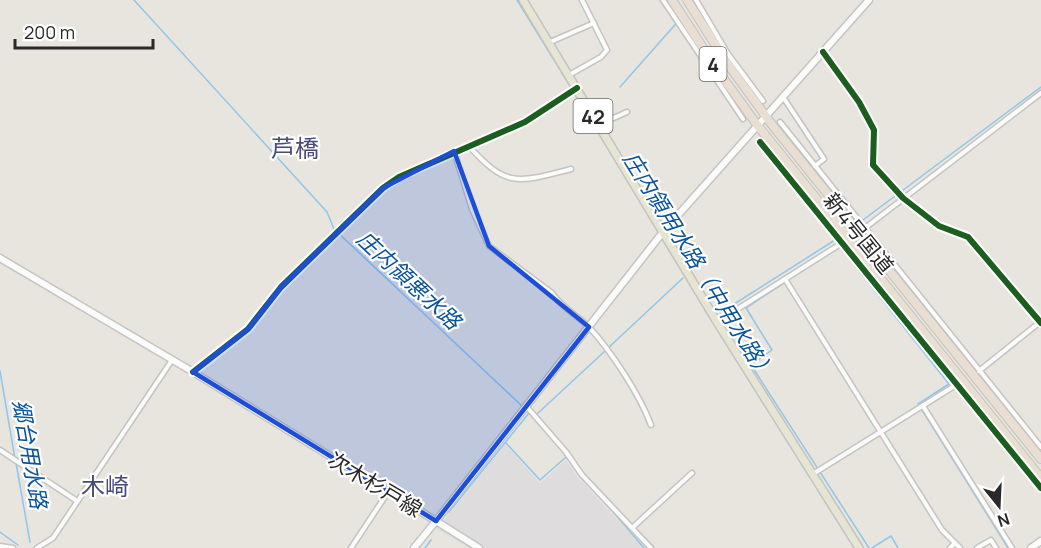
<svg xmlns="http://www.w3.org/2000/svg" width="1041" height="548" viewBox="0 0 1041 548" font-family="Manrope,'Noto Sans JP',sans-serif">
<rect width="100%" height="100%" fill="#e7e5de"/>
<path fill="#dedcdd" d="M505,444L540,483L566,460L578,478L644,548H469L437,529Z"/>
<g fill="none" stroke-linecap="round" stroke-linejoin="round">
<g stroke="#90c6eb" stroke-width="1.5">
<path d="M134,0L327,212L334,229L522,406"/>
<path d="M517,0L572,89"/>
<path d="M620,87L681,18"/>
<path d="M574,93L592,122"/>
<path d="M601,136L659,232"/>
<path d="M863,220L1041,87"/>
<path d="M661,237L696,294"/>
<path d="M841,248L949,384L918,404"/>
<path d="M784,283L746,308L772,350L751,365L869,548"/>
<path d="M720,313L835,240"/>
<path d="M722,336L855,548"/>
<path d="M607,349L683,278"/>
<path d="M0,371L15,459"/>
<path d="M922,410L1008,548"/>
<path d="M537,414L605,351"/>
<path d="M506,443L540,480L566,457L644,548"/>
<path d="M16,463L30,542"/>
<path d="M449,512L529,413L525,409"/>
<path d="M0,532L18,545"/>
<path d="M425,548L431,540"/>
<path d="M872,548L891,536L898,548"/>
</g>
<g stroke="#c4c4c4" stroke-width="7">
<g id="street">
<path d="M663,0L743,119"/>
<path d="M696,0L728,54L763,101"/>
<path d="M548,43L594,23"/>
<path d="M823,52L859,102L874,130L873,165L903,198L939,226L968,237L1041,323"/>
<path d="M569,75L601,57L607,50L582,0"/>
<path d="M783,97L824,159L815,166"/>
<path d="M780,122L1041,447"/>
<path d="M598,125L627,112"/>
<path d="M760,142L1041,488"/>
<path d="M468,145C506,188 517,183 571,169"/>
<path d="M454,151L472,209L489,246L552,293C562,308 577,315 589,327C611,351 640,395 651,425"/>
<path d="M865,228L1041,93"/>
<path d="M785,279L942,530L955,543"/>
<path d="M717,322L842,243"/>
<path d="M979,371L1040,322"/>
<path d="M193,372L248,329L281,287L383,188L399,177L525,122L576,89"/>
<path d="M923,406L1012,548"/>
<path d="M527,407L566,452L582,475L651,548"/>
<path d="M0,450L77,501"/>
<path d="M813,474L956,385"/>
<path d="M632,528L692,473"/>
<path d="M0,546L13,548"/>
<path d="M37,548L53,538L172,360"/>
<path d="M351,548L388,492"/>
<path d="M950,548L955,543L960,548"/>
<path d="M977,548L991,540L996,548"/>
</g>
</g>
<g stroke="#c4c4c4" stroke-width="9">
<g id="secondary">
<path d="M0,258L193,372L436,521L663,232L869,0"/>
<path d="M414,548L436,521L479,548"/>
<path d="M1031,548L1041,541"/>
</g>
</g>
<g stroke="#c3c3c0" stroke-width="10">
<path id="primary" d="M523,0L717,322L859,548"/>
</g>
<g stroke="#c3c3c0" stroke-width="10">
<g id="highway">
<path d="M672,0L718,71L758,126L1041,478"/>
<path d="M687,0L727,63L773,126L1041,459"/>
</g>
</g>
<use href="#street" stroke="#fbfbfa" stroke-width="4"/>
<use href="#secondary" stroke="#fbfbfa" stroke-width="6"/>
<use href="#primary" stroke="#e6e4d2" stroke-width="7"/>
<use href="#highway" stroke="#e8dfd2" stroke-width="8"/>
<g stroke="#fff" stroke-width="10">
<g id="cycleway">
<path d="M823,52L859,102L874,130L873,165L903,198L939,226L968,237L1041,323"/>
<path d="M760,142L1041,488"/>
<path d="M193,372L248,329L281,287L383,188L399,177L525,122L577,88"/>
</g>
</g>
<use href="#cycleway" stroke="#1b5e20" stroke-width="6"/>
</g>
<path fill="#1d4ed8" fill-opacity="0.2" stroke="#1d4ed8" stroke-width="4.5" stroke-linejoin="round" d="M454,151L489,246L589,327L436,521L193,372L248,329L281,287L383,188Z"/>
<g text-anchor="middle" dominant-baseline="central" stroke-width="4.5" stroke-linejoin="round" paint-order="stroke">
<g fill="#fff" stroke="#696969" stroke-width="1.5">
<rect x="699.5" y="47" width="27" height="34" rx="4.5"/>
<rect x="573.5" y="99" width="39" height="34" rx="4.5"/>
</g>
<g font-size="20" font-weight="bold" fill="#292929">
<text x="713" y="64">4</text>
<text x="593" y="116">42</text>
</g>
<g font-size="21" fill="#292929" stroke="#fff">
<text transform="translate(859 233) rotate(51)">新4号国道</text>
<text transform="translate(375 484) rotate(31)">次木杉戸線</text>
</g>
<g font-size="22" font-style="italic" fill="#0c549a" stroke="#fff">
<text transform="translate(699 266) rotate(58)">庄内領用水路（中用水路）</text>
<text transform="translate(409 280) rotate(43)">庄内領悪水路</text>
<text transform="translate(30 454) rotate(80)">郷台用水路</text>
</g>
<g font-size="24" fill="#494a79" stroke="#fff">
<text x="295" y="147">芦橋</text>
<text x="105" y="485">木崎</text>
</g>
</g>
<g transform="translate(999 506) rotate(162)" stroke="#ffffff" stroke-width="4.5" paint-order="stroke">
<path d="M0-4.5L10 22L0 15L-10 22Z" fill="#292929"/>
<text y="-9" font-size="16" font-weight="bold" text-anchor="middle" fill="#292929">N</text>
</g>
<path d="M15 39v9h138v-9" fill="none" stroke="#292929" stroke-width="3"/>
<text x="24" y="39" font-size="18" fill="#292929" stroke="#ffffff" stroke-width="4.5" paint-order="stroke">200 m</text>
</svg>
